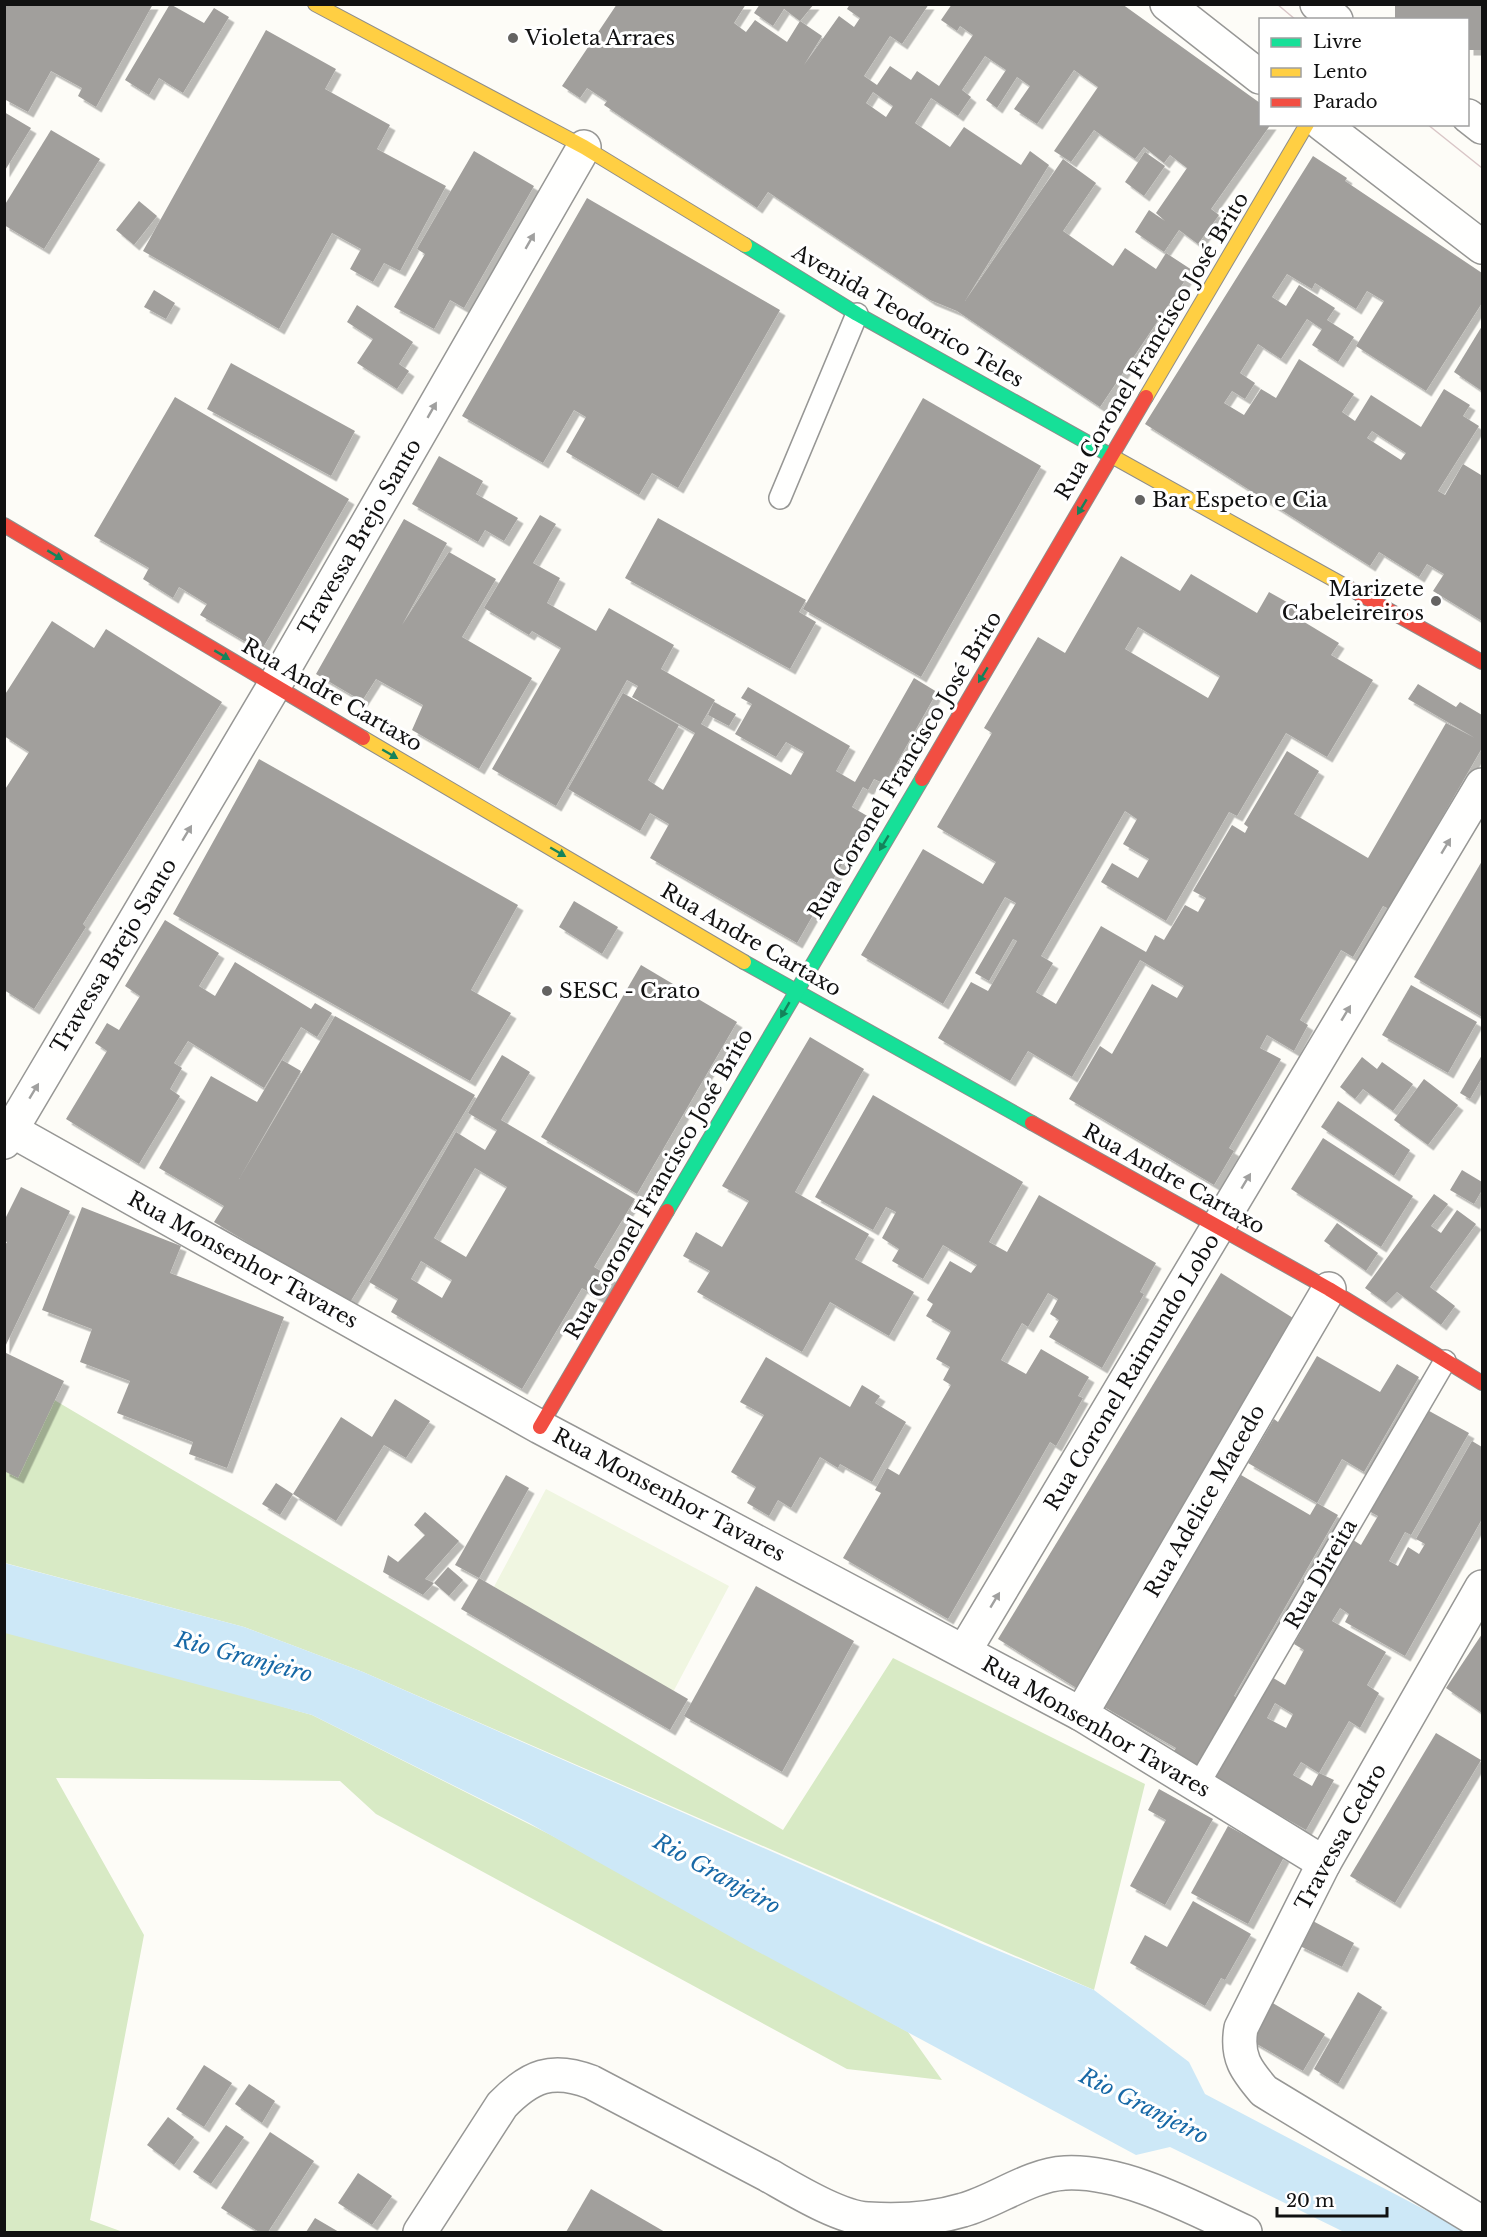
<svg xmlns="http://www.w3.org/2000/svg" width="1487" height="2237" viewBox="0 0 1487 2237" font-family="'Libre Baskerville',serif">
<defs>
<filter id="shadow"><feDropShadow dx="5.5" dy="5.5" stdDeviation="0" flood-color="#0004"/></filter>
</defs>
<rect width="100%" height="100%" fill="#fdfcf7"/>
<g fill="#d8eac5">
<path d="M34,1388L783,1830L893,1658L1145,1784L1094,1990L363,1672L244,1627L5,1563L4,1446Z"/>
<path d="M4,1628L312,1715L551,1835L908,2032L942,2080L847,2069L376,1814L340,1781L56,1778L144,1935L90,2220L123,2232H5Z"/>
</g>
<path fill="#f0f6e1" d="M546,1489L729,1586L671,1696L488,1598Z"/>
<path fill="#cde8f7" d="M4,1563L244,1627L363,1672L980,1943L1094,1990L1189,2062L1205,2094L1467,2232H1344L1170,2147L1136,2155L740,1942L529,1823L312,1715L5,1633Z"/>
<g fill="#a19f9c" fill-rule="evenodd" filter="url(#shadow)">
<path d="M4,4H153L96,107L78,96L82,88L51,71L28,112L4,99Z"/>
<path d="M170,4L204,23L214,8L229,17L183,93L159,78L149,95L125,80Z"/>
<path d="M617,4H746L734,23L746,32L755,20L787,42L800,21L822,36L804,65L839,16L854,27L860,18L847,9L850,4H929L902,44L890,36L864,76L877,85L890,66L911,80L917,71L939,86L973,35L960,26L957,31L941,20L952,4H1122L1260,103V124H1271L1211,209L1219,215L1198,244L1179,230L1164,252L1135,232L1149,210L1165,221L1156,213L1187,168L1170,155L1164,163L1144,147L1135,159L1094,130L1071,162L1054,151L1098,87L1074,70L1037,124L1014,109L1030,86L1017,77L997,108L986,100L1006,70L985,56L962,90L971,97L958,116L931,98L915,123L950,147L964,127L1021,165L1030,151L1049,165L965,301L1063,159L1096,183L1063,231L1113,266L1125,248L1156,269L1166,253L1192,270L1100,407L957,311L930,300L768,192L757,208L604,105L607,101L587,88L580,98L562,86ZM873,92L893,106L886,117L866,103Z"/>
<path d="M760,4H814L800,21L784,9L773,26L754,13Z"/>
<path d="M1395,4H1482V50H1468V20H1395Z"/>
<path d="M266,30L336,69L325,89L390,125L377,149L446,186L400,271L384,263L373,282L350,269L361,249L332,233L279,329L143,251Z"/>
<path d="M4,112L31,128L4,172Z"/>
<path d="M51,130L100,159L44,249L4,225V206Z"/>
<path d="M474,151L534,186L464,308L450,300L434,329L394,307L425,254L417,249Z"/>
<path d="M1145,152L1165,166L1144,196L1125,182Z"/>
<path d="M1313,156L1347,178L1345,181L1482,273V303L1426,391L1356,346L1384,301L1367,291L1356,309L1315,283L1312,289L1287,274L1272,297L1286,306L1299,285L1335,308L1327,320L1354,337L1338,362L1312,345L1322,329L1307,319L1281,359L1258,344L1240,373L1255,383L1245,399L1232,391L1224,403L1244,415L1261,389L1276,398L1299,359L1354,394L1342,412L1355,421L1371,395L1421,427L1444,389L1470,405L1463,416L1479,426L1438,491L1445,495L1463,464L1481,475L1482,473V621L1433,591L1444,574L1427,564L1419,577L1379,552L1370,566L1145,424ZM1372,431L1406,453L1401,460L1367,438Z"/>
<path d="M587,198L780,310L678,488L652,473L639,495L566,452L586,417L574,410L543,463L462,416Z"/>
<path d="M139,201L157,216L134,245L116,230Z"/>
<path d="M154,290L175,303L166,319L144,307Z"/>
<path d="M357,305L413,342L399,364L409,371L397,389L357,363L373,339L347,322Z"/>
<path d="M1482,326V391L1454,372Z"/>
<path d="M231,363L355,431L331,476L207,409Z"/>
<path d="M175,397L349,499L261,651L200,615L207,604L179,587L173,598L143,579L149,568L94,536Z"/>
<path d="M923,398L1041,466L921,677L803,609Z"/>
<path d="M439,456L483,481L476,494L518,518L504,541L485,530L478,542L412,504Z"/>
<path d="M540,515L556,524L533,563L560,578L547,603L596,631L609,608L674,645L661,669L715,700L701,724L791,775L804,752L786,742L776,757L735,734L752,704L741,698L748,687L850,746L836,771L855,782L914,678L937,692L885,784L874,779L868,790L863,787L852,807L869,817L797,943L650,858L669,824L650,813L640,831L568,789L623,693L679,725L648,780L663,790L695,733L632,697L638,686L627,680L556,806L492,769L561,648L532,631L529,635L484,608Z"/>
<path d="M658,518L806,600L799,612L816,622L790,669L625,578Z"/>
<path d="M404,519L447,543L402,625L449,552L496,579L462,637L532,678L479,769L412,730L423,705L376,679L362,701L316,674Z"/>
<path d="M1121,556L1180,591L1191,574L1257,613L1269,592L1301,610L1296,617L1339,643L1331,655L1373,680L1327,757L1286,733L1237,816L1229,812L1166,921L1101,882L1112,863L1138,878L1149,859L1123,844L1137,819L1125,811L1041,956L1053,963L1036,992L1056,1004L1101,926L1146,952L1155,935L1164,940L1185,905L1198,912L1206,898L1193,891L1232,825L1245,833L1248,827L1244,824L1287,751L1319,771L1294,814L1368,858L1446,723L1475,738L1408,699L1418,684L1456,707L1460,702L1482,715V748L1389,909L1383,906L1353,957L1341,950L1300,1020L1308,1025L1294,1051L1267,1035L1260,1048L1281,1059L1229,1148L1234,1151L1214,1185L1069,1099L1100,1046L1112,1054L1152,984L1177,998L1184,986L1140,960L1072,1077L1028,1051L1010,1081L938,1038L971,982L988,991L1017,941L1013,939L989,981L975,973L1016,903L1005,897L943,1004L861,955L923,849L983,884L996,862L937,827L992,733L984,728L1038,637L1065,653ZM1138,627L1220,676L1208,698L1125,649Z"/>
<path d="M52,621L94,648L106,629L222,702L83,924L86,927L34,1009L4,990V791L29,752L4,736V696Z"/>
<path d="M714,702L736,714L729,726L708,715Z"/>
<path d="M259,759L518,905L471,990L511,1013L470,1081L173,914Z"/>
<path d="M1482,861V1017L1414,977Z"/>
<path d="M574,901L618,927L602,954L559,927Z"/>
<path d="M165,920L219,953L199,986L215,996L235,962L311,1009L315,1003L332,1013L317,1037L301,1027L264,1088L188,1041L174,1063L182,1068L170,1089L180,1096L139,1164L66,1119L107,1051L95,1043L107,1023L119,1030L140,996L125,986Z"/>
<path d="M641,965L737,1022L637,1194L541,1137Z"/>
<path d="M1411,985L1477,1022L1448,1073L1382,1035Z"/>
<path d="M335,1016L475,1095L349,1304L214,1222L224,1206L159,1168L211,1076L257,1102L282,1060L301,1071L239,1179Z"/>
<path d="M810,1037L864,1069L795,1192L869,1234L855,1259L914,1292L889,1336L830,1302L802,1352L697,1292L710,1271L683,1256L696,1232L722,1247L749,1201L722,1186Z"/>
<path d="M502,1055L530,1072L501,1120L635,1199L594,1267L611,1277L599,1298L582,1288L522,1389L391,1312L398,1299L369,1282L456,1132L485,1150L497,1130L468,1113ZM475,1168L507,1187L466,1257L434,1238ZM421,1261L452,1280L442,1298L411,1279Z"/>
<path d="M1482,1055V1078L1470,1099L1460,1093Z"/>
<path d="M1362,1057L1377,1069L1382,1062L1413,1084L1393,1111L1363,1089L1355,1099L1340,1087Z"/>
<path d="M1424,1079L1458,1105L1428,1145L1394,1120Z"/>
<path d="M873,1095L1023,1182L989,1242L1007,1252L1039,1195L1156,1263L1140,1292L1144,1294L1102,1368L1049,1337L1059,1320L1050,1314L1058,1299L1048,1293L1028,1327L1022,1323L1001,1360L1026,1374L1041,1349L1089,1377L1078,1396L1083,1398L1056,1446L1050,1442L948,1619L843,1558L881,1493L875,1490L887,1468L899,1475L951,1385L943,1380L950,1367L936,1359L951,1331L926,1316L933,1304L927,1300L950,1261L971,1273L977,1265L943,1245L923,1279L892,1261L899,1249L882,1238L896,1212L886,1207L873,1230L815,1197Z"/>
<path d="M1338,1101L1410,1150L1394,1176L1321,1127Z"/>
<path d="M1323,1138L1413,1196L1381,1247L1291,1189Z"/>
<path d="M1462,1170L1482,1182V1190L1474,1204L1450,1190Z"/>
<path d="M21,1187L70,1211L4,1349V1247L7,1242L4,1241V1221Z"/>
<path d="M1434,1194L1448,1204L1431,1226L1441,1233L1457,1210L1476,1224L1430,1287L1455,1306L1441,1325L1397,1292L1386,1303L1365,1288Z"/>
<path d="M82,1207L181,1246L170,1273L284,1317L227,1468L189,1454L193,1442L117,1413L130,1381L80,1362L92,1329L42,1310Z"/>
<path d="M1337,1223L1378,1253L1366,1271L1324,1241Z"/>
<path d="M1221,1273L1301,1323L1078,1689L998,1639Z"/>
<path d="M4,1352L64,1381L18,1478L4,1471Z"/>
<path d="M1317,1356L1380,1392L1397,1364L1419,1377L1364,1472L1342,1459L1317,1503L1338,1515L1234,1696L1238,1698L1197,1769L1172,1754L1176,1748L1104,1707L1214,1516L1216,1518L1241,1475L1310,1515L1317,1503L1248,1463L1274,1419L1278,1422Z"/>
<path d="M766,1357L850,1407L862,1385L880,1396L875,1403L906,1422L872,1482L840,1464L838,1468L820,1457L791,1508L778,1500L769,1516L747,1503L756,1487L731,1472L764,1415L740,1402Z"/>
<path d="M395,1399L430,1421L406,1458L384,1445L336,1521L293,1494L341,1417L372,1437Z"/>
<path d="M1422,1407L1469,1433L1411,1535L1405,1532L1389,1561L1398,1566L1408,1547L1419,1554L1425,1544L1416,1539L1472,1441L1482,1447V1519L1405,1656L1345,1622L1349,1614L1340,1608L1332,1621L1386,1652L1367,1685L1379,1693L1360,1728L1349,1721L1319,1773L1301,1762L1293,1775L1312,1786L1319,1773L1334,1780L1306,1830L1213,1777L1270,1676L1285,1685L1304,1650L1294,1644L1337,1568L1334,1566L1350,1538L1361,1545L1378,1516L1365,1509ZM1275,1703L1293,1714L1286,1728L1267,1718Z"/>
<path d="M506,1475L529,1488L479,1578L455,1565Z"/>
<path d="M276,1483L293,1494L280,1515L262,1504Z"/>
<path d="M425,1512L459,1541L425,1579L434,1583L423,1595L383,1572L388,1555L398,1562L425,1535L414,1525Z"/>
<path d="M448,1567L463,1580L449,1596L434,1583Z"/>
<path d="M479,1578L688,1699L670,1730L461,1609Z"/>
<path d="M756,1586L854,1641L782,1772L684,1716Z"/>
<path d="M1482,1634V1713L1446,1688Z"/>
<path d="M1436,1733L1481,1760L1395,1903L1350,1876Z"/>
<path d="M1159,1789L1213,1819L1165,1905L1130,1886L1166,1820L1148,1810Z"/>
<path d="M1228,1826L1284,1857L1248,1924L1191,1893Z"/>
<path d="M1193,1901L1251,1934L1225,1980L1221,1978L1205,2006L1130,1963L1145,1935L1167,1947Z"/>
<path d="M1311,1920L1354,1943L1342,1967L1298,1945Z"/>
<path d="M1358,1992L1382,2007L1338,2084L1314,2069Z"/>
<path d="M1271,2002L1325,2034L1303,2071L1250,2040Z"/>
<path d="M204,2065L232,2083L204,2127L176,2109Z"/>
<path d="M249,2084L275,2101L262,2123L235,2104Z"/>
<path d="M168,2117L194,2137L174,2165L147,2145Z"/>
<path d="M226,2125L244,2137L211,2184L193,2172Z"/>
<path d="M270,2132L314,2161L268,2232H259L221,2208Z"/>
<path d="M358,2173L392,2196L372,2225L338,2203Z"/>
<path d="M591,2189L665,2232H566Z"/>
<path d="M315,2218L339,2232H306Z"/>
</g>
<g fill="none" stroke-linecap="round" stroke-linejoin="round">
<g stroke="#979795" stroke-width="24">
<g id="lane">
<path d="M780,498L857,314"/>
<path d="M1197,1787L1445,1361"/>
</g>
</g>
<g stroke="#979795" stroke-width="36">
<g id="street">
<path d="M1167,4L1260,77"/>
<path d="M1317,4L1336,20"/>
<path d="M1468,116L1482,127"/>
<path d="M1322,124L1482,247"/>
<path d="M11,1130L540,1427L1081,1714L1324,1863"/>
<path d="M4,1142L274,686L584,147"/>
<path d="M1482,1587L1324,1863L1241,2028C1236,2057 1246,2070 1264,2091L1482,2223"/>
<path d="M965,1650L1482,785"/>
<path d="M1081,1714L1329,1289"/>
<path d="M420,2232L502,2105C530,2076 552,2067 591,2082C650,2113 709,2144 768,2175C793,2189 840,2218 868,2219C898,2221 933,2219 963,2210C996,2201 1029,2175 1065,2173C1124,2170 1193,2208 1245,2232"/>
</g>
</g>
<g stroke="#8e8d8b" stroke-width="16">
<g id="fast">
<path d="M745,245L857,314L1117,459"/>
<path d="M744,962L1032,1123"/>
<path d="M667,1211L922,779"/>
</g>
</g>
<g stroke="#8e8d8b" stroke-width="16">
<g id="slow">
<path d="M315,4L584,147L745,245"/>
<path d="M1146,397L1307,124"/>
<path d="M1117,459L1347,587"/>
<path d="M363,738L744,962"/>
</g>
</g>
<g stroke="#8e8d8b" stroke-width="16">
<g id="jam">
<path d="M4,525L363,738"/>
<path d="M1347,587L1482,662"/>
<path d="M922,779L1146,397"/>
<path d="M1032,1123L1329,1289L1482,1383"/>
<path d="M540,1427L667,1211"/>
</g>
</g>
<use href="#lane" stroke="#fffffe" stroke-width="21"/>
<use href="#street" stroke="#fffffe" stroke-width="33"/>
<use href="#fast" stroke="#16e098" stroke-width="14"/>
<use href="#slow" stroke="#ffcf43" stroke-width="14"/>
<use href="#jam" stroke="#f24e42" stroke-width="14"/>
<g stroke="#d9c6c7" stroke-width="1.5">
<path d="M1277,4L1296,20"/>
<path d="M1427,124L1482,168"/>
</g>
</g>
<defs><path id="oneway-solid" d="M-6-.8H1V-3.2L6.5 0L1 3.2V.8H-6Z" transform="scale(1.5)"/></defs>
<g fill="#a0a09f">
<use href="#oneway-solid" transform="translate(530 241) rotate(-60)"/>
<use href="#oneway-solid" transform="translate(432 410) rotate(-60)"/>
<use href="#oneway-solid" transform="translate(187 833) rotate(-59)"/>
<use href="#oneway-solid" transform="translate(1446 846) rotate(-59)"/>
<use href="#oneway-solid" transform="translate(1346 1013) rotate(-59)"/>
<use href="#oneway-solid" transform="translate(34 1091) rotate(-59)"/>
<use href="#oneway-solid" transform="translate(1246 1181) rotate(-59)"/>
<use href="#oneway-solid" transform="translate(995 1600) rotate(-59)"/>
</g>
<g fill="#14835b">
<use href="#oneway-solid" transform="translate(1082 507) rotate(121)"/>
<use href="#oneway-solid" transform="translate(55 555) rotate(31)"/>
<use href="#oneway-solid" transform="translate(222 655) rotate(31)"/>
<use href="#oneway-solid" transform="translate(983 675) rotate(121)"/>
<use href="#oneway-solid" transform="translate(390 754) rotate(30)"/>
<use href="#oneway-solid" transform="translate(884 843) rotate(121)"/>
<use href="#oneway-solid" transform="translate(558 852) rotate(30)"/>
<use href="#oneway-solid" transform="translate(785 1010) rotate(120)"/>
</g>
<g fill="#646362" stroke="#fff" stroke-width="2">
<circle cx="513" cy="38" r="6"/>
<circle cx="1140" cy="500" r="6"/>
<circle cx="1436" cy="601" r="6"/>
<circle cx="547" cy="991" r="6"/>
</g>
<g text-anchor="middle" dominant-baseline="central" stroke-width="6" stroke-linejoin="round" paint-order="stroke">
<g font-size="21" fill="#111" stroke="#fff" text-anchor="start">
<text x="525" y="38">Violeta Arraes</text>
<text x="1152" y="500">Bar Espeto e Cia</text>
<text x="1424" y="589" text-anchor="end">Marizete<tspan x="1424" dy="24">Cabeleireiros</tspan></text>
<text x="559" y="991">SESC - Crato</text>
</g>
<g font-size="21" fill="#111" stroke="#fff">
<text transform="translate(908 316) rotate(30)">Avenida Teodorico Teles</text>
<text transform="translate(1152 346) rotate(-59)">Rua Coronel Francisco José Brito</text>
<text transform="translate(360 537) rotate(-60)">Travessa Brejo Santo</text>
<text transform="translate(332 695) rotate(30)">Rua Andre Cartaxo</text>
<text transform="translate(905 765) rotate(-59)">Rua Coronel Francisco José Brito</text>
<text transform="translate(751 940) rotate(30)">Rua Andre Cartaxo</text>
<text transform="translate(114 956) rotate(-59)">Travessa Brejo Santo</text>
<text transform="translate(1174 1179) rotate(29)">Rua Andre Cartaxo</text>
<text transform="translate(659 1184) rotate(-60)">Rua Coronel Francisco José Brito</text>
<text transform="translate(243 1260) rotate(29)">Rua Monsenhor Tavares</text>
<text transform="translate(1132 1372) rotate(-59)">Rua Coronel Raimundo Lobo</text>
<text transform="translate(669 1495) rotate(28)">Rua Monsenhor Tavares</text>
<text transform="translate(1205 1501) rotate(-60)">Rua Adelice Macedo</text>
<text transform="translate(1321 1574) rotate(-60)">Rua Direita</text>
<text transform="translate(1096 1727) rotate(30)">Rua Monsenhor Tavares</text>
<text transform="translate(1341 1837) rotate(-61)">Travessa Cedro</text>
</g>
<g font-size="22" font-style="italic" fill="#1768a6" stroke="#fff">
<text transform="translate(244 1657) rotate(15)">Rio Granjeiro</text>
<text transform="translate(717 1874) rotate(29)">Rio Granjeiro</text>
<text transform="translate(1144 2106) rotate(27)">Rio Granjeiro</text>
</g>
</g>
<rect width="1487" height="2237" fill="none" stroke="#111111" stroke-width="12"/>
<rect x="1259" y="18" width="210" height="108" fill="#ffffff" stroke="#a0a0a0" stroke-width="1.5"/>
<rect x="1271" y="38" width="30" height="9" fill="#16e098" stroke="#a0a0a0" stroke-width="1.5"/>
<text x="1313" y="48" font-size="18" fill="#111111">Livre</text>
<rect x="1271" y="68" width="30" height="9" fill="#ffcf43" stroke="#a0a0a0" stroke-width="1.5"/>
<text x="1313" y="78" font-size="18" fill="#111111">Lento</text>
<rect x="1271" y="98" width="30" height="9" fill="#f24e42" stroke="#a0a0a0" stroke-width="1.5"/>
<text x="1313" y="108" font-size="18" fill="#111111">Parado</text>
<path d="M1277 2207v9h110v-9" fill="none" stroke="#111111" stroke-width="3"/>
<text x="1286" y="2207" font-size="18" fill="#111111" stroke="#ffffff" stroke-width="4.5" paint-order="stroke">20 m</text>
</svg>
